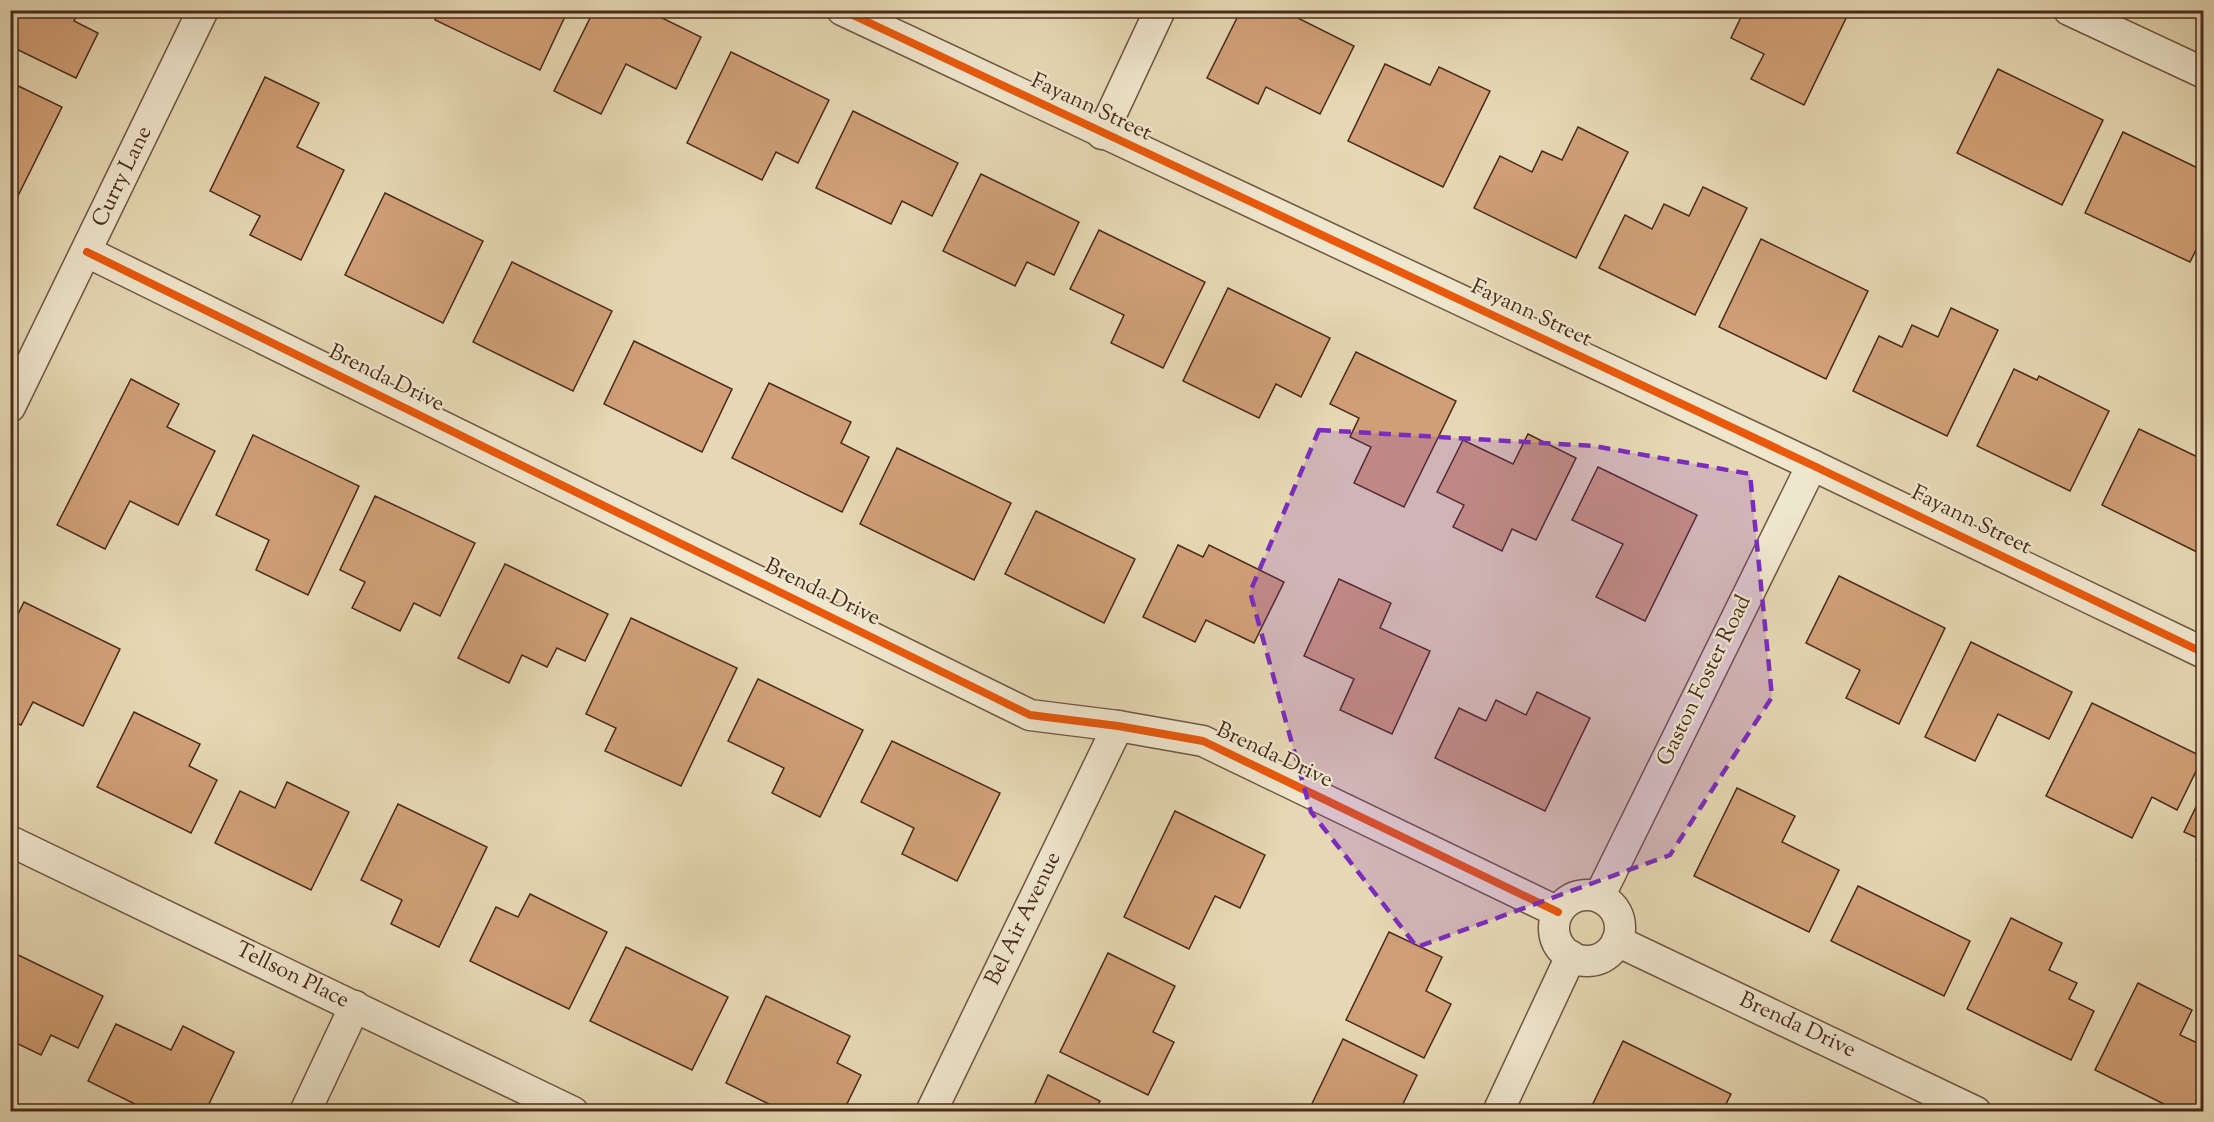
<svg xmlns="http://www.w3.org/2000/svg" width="2214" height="1122" viewBox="0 0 2214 1122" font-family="'Sorts Mill Goudy',serif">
<rect width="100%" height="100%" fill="#e6d8b4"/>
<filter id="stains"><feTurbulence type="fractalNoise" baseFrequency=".00333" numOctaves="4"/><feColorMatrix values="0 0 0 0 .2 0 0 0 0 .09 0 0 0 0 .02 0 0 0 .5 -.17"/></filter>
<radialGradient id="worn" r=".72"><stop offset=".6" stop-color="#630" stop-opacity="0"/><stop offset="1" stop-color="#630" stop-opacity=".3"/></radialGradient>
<g fill="#d09f77" stroke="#492a1a" stroke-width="1.5">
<path d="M10,10H80L74,21L98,33L76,78L10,46Z"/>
<path d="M440,10H568L540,70L435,20Z"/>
<path d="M594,10H646L701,37L676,89L626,64L601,114L554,91Z"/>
<path d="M1241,10H1282L1354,46L1320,114L1266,87L1258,104L1207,78Z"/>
<path d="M1738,10H1850L1804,105L1751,79L1764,54L1731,38L1743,13Z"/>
<path d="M731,52L829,100L798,163L776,152L762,180L687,143Z"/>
<path d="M1385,64L1430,85L1439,67L1490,91L1443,187L1348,141Z"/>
<path d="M1998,69L2103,120L2062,205L1957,153Z"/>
<path d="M265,77L319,103L297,147L344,170L301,260L250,235L260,216L210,191Z"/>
<path d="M10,82L62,107L10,212Z"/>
<path d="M853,111L958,163L932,216L902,201L891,224L816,188Z"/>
<path d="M1578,127L1628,152L1576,258L1474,208L1500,156L1532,172L1542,151L1562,160Z"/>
<path d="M2123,132L2204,171V234L2190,262L2085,213Z"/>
<path d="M981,174L1079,222L1054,275L1027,262L1015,286L943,251Z"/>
<path d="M1703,187L1747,208L1695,315L1599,268L1625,215L1652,229L1664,204L1689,216Z"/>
<path d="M385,193L483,241L443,323L345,275Z"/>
<path d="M1099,230L1205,282L1163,368L1111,343L1124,315L1070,289Z"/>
<path d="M1761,239L1868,291L1826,379L1719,327Z"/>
<path d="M512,262L612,311L573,391L473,342Z"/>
<path d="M1228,288L1330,338L1301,397L1276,384L1259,418L1183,381Z"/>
<path d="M1951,308L1998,330L1947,436L1853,391L1879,336L1902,347L1912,325L1938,337Z"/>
<path d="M634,341L732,389L702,452L604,404Z"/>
<path d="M1356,352L1456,401L1404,507L1354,483L1371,447L1350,437L1359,418L1330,404Z"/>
<path d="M2014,369L2037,380L2039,376L2109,411L2070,491L1977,446Z"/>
<path d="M131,379L179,404L167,427L215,451L178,525L130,501L105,549L57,525Z"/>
<path d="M769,383L851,422L841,443L869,457L842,512L732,458Z"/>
<path d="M2139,429L2204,460L2203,555L2102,505Z"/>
<path d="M1528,434L1576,458L1536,540L1512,529L1502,551L1453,527L1464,505L1437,492L1463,440L1513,464Z"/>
<path d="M253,435L359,486L308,595L256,570L269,540L216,515Z"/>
<path d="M897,448L1011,503L974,580L860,524Z"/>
<path d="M1598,467L1697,515L1645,621L1596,597L1623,544L1572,520Z"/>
<path d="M375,496L475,543L440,616L414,603L400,631L352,608L365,582L340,570Z"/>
<path d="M1036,511L1135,559L1104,623L1005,574Z"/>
<path d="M1178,545L1203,557L1209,545L1284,582L1254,643L1206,620L1195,642L1143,617Z"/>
<path d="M505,564L608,614L585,661L557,648L547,667L522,655L509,683L458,658Z"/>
<path d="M1839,576L1945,628L1899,724L1846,698L1860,670L1806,643Z"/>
<path d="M1339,579L1391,603L1380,628L1430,651L1392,734L1340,710L1354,679L1304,656Z"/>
<path d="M24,602L120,649L83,726L33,702L21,725L10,720V630Z"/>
<path d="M631,618L737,668L681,786L605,751L616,728L586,714Z"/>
<path d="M1971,642L2072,692L2049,739L1998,714L1975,761L1925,737Z"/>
<path d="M758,679L863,730L820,817L772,793L784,768L728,741Z"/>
<path d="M1537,692L1590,718L1545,811L1435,758L1459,708L1486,721L1496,700L1526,715Z"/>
<path d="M2092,703L2203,757L2177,810L2152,797L2132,838L2046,796Z"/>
<path d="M134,712L200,744L189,766L217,780L191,833L97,787Z"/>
<path d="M892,741L1000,793L957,881L902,854L914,828L861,802Z"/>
<path d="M287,782L349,812L311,890L215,843L240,791L275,808Z"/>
<path d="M1737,788L1795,816L1782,842L1839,870L1809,932L1694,876Z"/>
<path d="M2204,790V841L2184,832Z"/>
<path d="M398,804L487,847L439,947L391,924L402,900L361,880Z"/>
<path d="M1175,811L1265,855L1240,908L1215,896L1189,949L1124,917Z"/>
<path d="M2204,844V865L2196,861Z"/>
<path d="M1858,886L1970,941L1944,996L1831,941Z"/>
<path d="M530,894L607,932L569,1009L470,961L496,907L518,917Z"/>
<path d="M2011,918L2062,943L2049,970L2077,983L2069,999L2094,1011L2071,1060L1967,1009Z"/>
<path d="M1389,932L1442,957L1426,991L1451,1004L1424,1058L1346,1020Z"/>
<path d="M626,947L728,997L692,1070L590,1021Z"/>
<path d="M10,951L103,996L78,1048L51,1035L41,1055L10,1040Z"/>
<path d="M1108,953L1175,986L1153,1032L1174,1042L1148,1095L1060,1052Z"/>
<path d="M2138,983L2192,1010L2180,1035L2204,1046V1112H2180L2095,1070Z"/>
<path d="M766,996L850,1036L837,1063L861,1075L843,1112H785L726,1083Z"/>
<path d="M116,1024L171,1050L183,1026L234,1052L205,1112H151L88,1081Z"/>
<path d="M1343,1039L1417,1075L1399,1112H1308Z"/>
<path d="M1623,1041L1731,1094L1722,1112H1589Z"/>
<path d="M1048,1075L1100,1101L1094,1112H1031Z"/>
</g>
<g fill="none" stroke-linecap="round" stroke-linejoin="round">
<g stroke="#705640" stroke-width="33">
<g id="street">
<path d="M842,10L1812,465L2204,653"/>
<path d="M2069,10L2204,73"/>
<path d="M1102,134L1160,10"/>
<path d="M87,252L1030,715L1118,726L1203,741L1558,912"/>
<path d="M10,407L203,10"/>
<path d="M10,841L573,1112"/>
<circle cx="1587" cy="928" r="33"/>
<path d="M1599,897L1812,465"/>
<path d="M1617,941L1976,1112"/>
<path d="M305,1112L355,1006"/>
<path d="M931,1112L1118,726"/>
<path d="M1498,1112L1571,956"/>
</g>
</g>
<use href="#street" stroke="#efe6ce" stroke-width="30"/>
<g stroke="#efe6ce" stroke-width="11">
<g id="cycleway">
<path d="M842,10L1812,465L2204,653"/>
<path d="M87,252L1030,715L1118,726L1203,741L1558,912"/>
</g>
</g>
<use href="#cycleway" stroke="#e8590c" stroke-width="8"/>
</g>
<path fill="#7b2cbf" fill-opacity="0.2" stroke="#7b2cbf" stroke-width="4.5" stroke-dasharray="12 8" stroke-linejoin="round" d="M1319,430L1594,446L1750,474L1772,697L1670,855L1417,947L1311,812L1250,592Z"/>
<g text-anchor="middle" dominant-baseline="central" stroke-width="4.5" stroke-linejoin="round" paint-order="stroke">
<g font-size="22" fill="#492a1a" stroke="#efe6ce">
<text transform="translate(1091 108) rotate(25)">Fayann Street</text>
<text transform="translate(123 177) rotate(-64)">Curry Lane</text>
<text transform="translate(1531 314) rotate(25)">Fayann Street</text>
<text transform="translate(386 379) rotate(26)">Brenda Drive</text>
<text transform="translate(1971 521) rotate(26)">Fayann Street</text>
<text transform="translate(822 593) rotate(26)">Brenda Drive</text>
<text transform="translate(1705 681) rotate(-64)">Gaston Foster Road</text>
<text transform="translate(1274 756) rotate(25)">Brenda Drive</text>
<text transform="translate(1024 919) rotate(-64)">Bel Air Avenue</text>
<text transform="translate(292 976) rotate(26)">Tellson Place</text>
<text transform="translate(1797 1026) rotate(25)">Brenda Drive</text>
</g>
</g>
<rect width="2214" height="1122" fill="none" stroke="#e6d8b4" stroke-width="36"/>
<rect x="12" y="12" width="2190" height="1098" fill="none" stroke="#492a1a" stroke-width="3"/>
<rect x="18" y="18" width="2178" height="1086" fill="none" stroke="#492a1a" stroke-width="1.5"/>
<rect width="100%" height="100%" filter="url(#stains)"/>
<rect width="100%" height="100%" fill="url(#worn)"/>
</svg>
